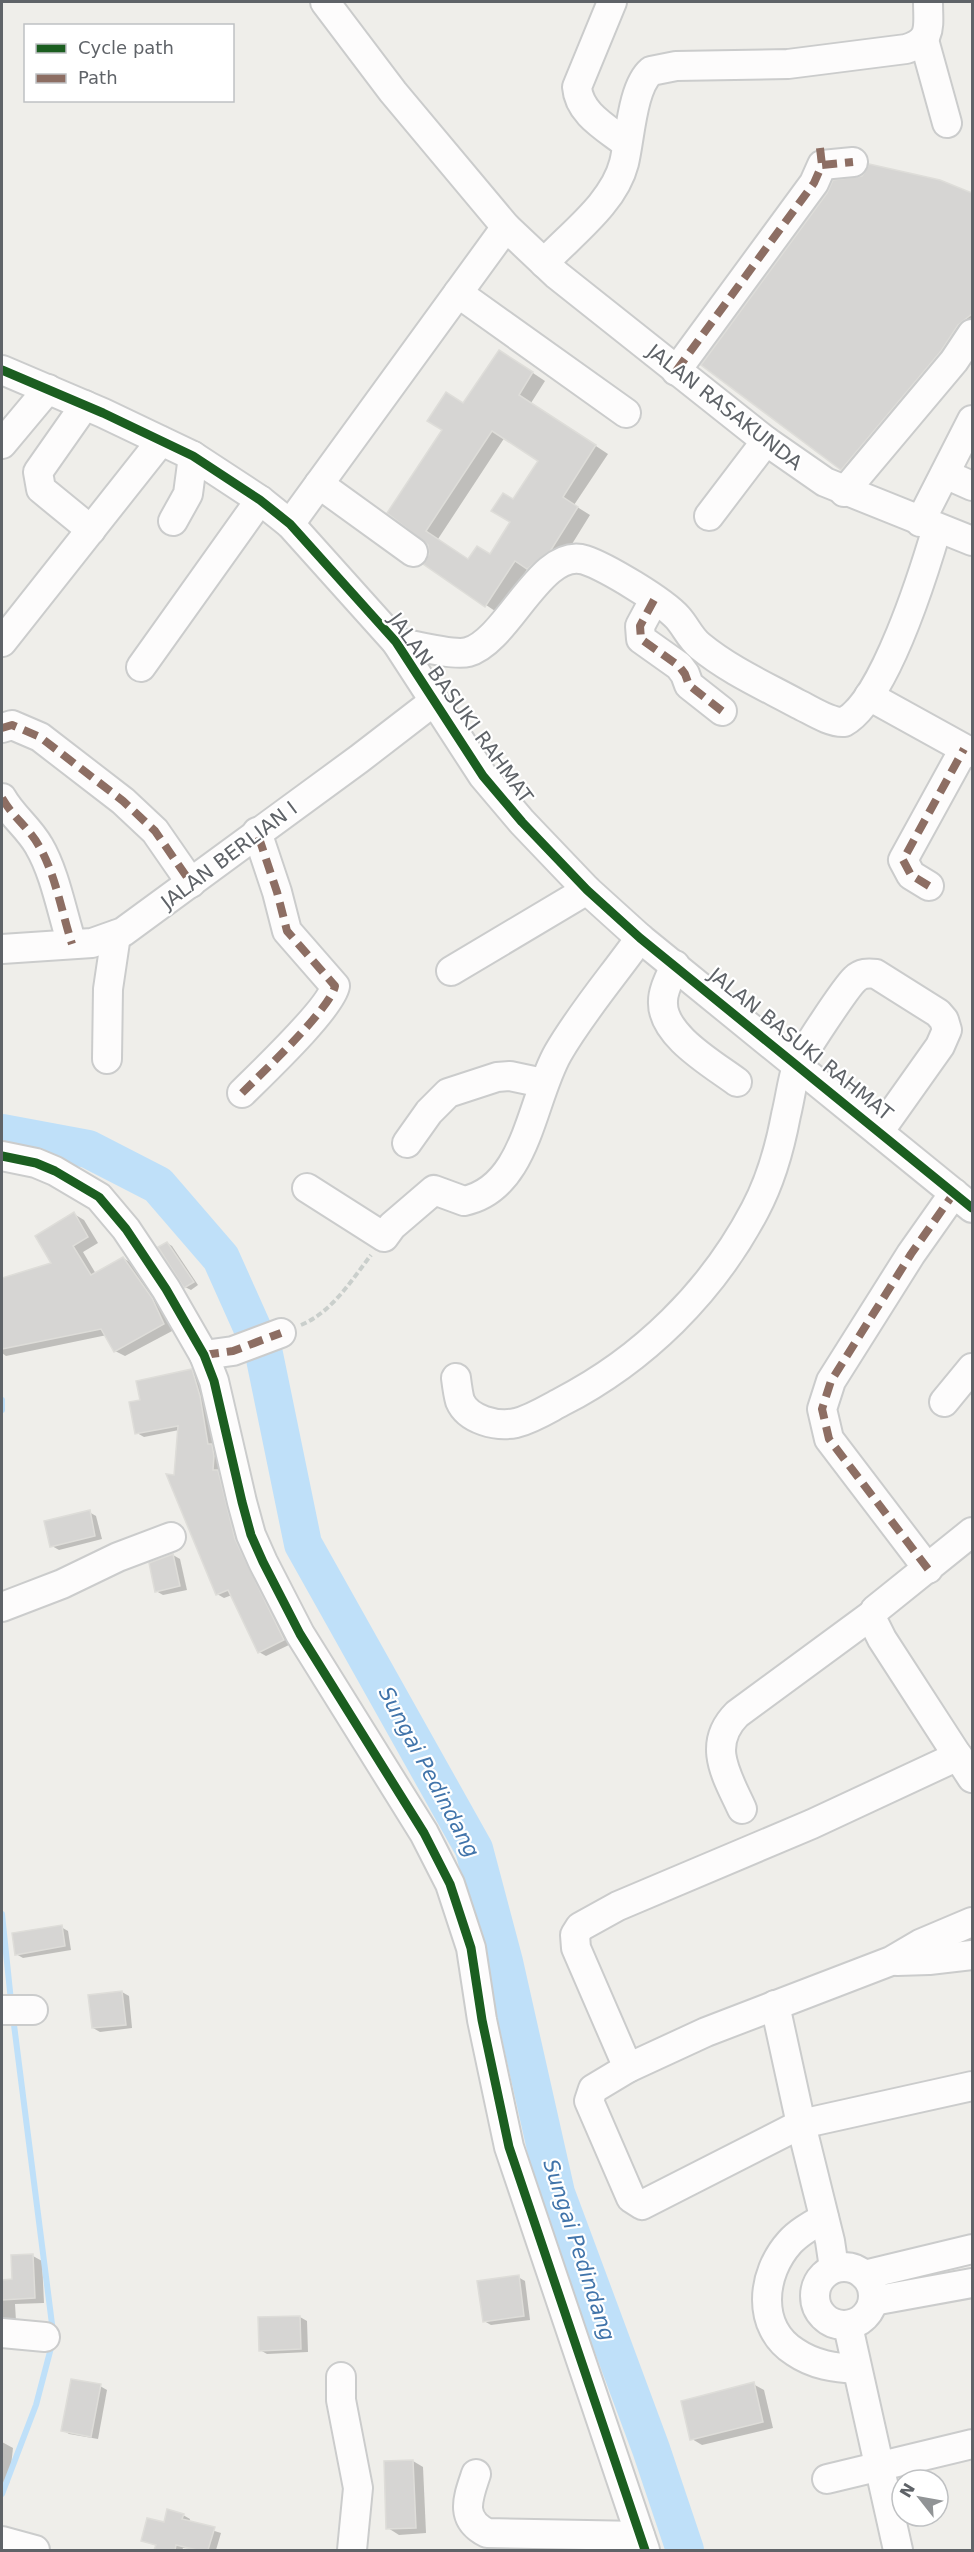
<svg xmlns="http://www.w3.org/2000/svg" width="974" height="2552" viewBox="0 0 974 2552" font-family="'DejaVu Sans',sans-serif">
<rect width="100%" height="100%" fill="#efeeea"/>
<g fill="#0003" fill-rule="evenodd">
<path d="M940,181L972,194V332L855,477L841,469Z"/>
<path d="M512,359L545,381L531,403L608,454L574,505L590,515L564,557L541,575L528,568L498,613L425,564L431,555L429,544L389,512L464,404ZM505,437L540,460L514,501L512,522L491,556L469,560L438,539Z"/>
<path d="M74,1214L84,1220L98,1243L83,1252L96,1274L123,1258L133,1264L140,1271L174,1330L125,1356L115,1351L107,1335L6,1356L2,1353V1280L53,1264Z"/>
<path d="M167,1243L172,1246L198,1285L191,1290L185,1287Z"/>
<path d="M192,1371L199,1375L207,1401L215,1448L219,1450L221,1460L220,1473L225,1476L291,1644L266,1656L259,1652L232,1595L224,1598L217,1594L175,1477L179,1430L144,1437L137,1433L142,1401Z"/>
<path d="M89,1512L96,1516L102,1539L59,1550L52,1546Z"/>
<path d="M173,1555L180,1559L187,1590L163,1595L156,1591L150,1564Z"/>
<path d="M61,1927L68,1931L71,1950L23,1958L16,1954Z"/>
<path d="M122,1992L129,1996L132,2028L100,2032L93,2028Z"/>
<path d="M33,2256L42,2261L44,2303L15,2304L16,2321L2,2322V2281L13,2280Z"/>
<path d="M518,2277L525,2281L530,2320L491,2325L484,2321Z"/>
<path d="M300,2317L307,2321L308,2352L267,2354L260,2350Z"/>
<path d="M753,2384L764,2390L773,2428L702,2445L692,2439Z"/>
<path d="M100,2386L107,2390L98,2439L69,2434L63,2430Z"/>
<path d="M2,2442L13,2448L9,2484L2,2483Z"/>
<path d="M413,2461L423,2467L426,2533L399,2535L388,2528Z"/>
<path d="M183,2515L190,2519L189,2523L221,2533L216,2550L183,2548L182,2550H156L157,2546L143,2541L165,2524Z"/>
</g>
<g fill="none" stroke-linecap="round" stroke-linejoin="round">
<g stroke="#bfe0f9" stroke-width="6">
<path d="M2,1400V1410"/>
<path d="M2,1914L11,2001"/>
<path d="M13,2017L53,2332"/>
<path d="M2,2494L36,2405L52,2344"/>
</g>
<path stroke="#bfe0f9" stroke-width="38" d="M2,1133L88,1149L158,1185L221,1258L264,1354L303,1544L474,1849L504,1962L556,2193L651,2449L685,2550"/>
</g>
<g fill="#d6d5d3" stroke="#deddd9" stroke-width="1.5" fill-rule="evenodd">
<path d="M869,164L940,180L972,193V314L958,325L941,351L841,470L701,365L827,193L833,180L862,176Z"/>
<path d="M499,350L533,372L519,395L596,445L563,497L578,507L551,550L527,569L515,561L485,607L423,564L429,554L428,545L387,513L442,430L427,421L446,392L463,403ZM492,431L538,461L513,499L503,493L491,511L510,522L490,554L477,546L468,559L426,531Z"/>
<path d="M74,1212L88,1237L73,1246L91,1275L123,1257L152,1298L164,1324L114,1352L101,1329L2,1349V1278L51,1263L35,1236Z"/>
<path d="M167,1242L194,1282L184,1288L158,1247Z"/>
<path d="M192,1369L200,1396L208,1444H212L214,1456L213,1470H218L235,1539L284,1640L258,1653L228,1590L216,1595L166,1474L174,1475L178,1426L135,1434L129,1402L140,1400L136,1381Z"/>
<path d="M90,1510L95,1536L50,1547L44,1521Z"/>
<path d="M173,1554L180,1586L155,1592L149,1563Z"/>
<path d="M62,1925L65,1946L15,1955L12,1933Z"/>
<path d="M122,1991L126,2025L92,2028L88,1995Z"/>
<path d="M33,2254L35,2298L2,2300V2280L12,2279L11,2255Z"/>
<path d="M519,2275L524,2316L483,2322L477,2281Z"/>
<path d="M300,2316L301,2349L259,2351L258,2317Z"/>
<path d="M71,2379L101,2384L91,2437L61,2431Z"/>
<path d="M754,2382L763,2422L690,2440L681,2401Z"/>
<path d="M413,2460L416,2528L386,2529L384,2461Z"/>
<path d="M167,2509L184,2514L182,2519L215,2527L208,2550H197L176,2545L175,2550H154L156,2545L141,2541L147,2518L164,2522Z"/>
</g>
<g fill="none" stroke-linecap="round" stroke-linejoin="round">
<g stroke="#cbcccc" stroke-width="32">
<g id="minor">
<path d="M325,2L393,92L506,227L557,275L766,441L825,482L972,541"/>
<path d="M612,2L577,87C579,114 607,128 627,144"/>
<path d="M924,40L947,123"/>
<path d="M544,263C571,234 614,203 624,163C630,139 632,87 651,71L676,66L788,64L906,49C933,41 928,26 928,2"/>
<path d="M458,293L626,413"/>
<path d="M2,370L103,413L193,456L260,500L290,524L396,642L483,776L522,822L587,890L640,938L972,1208"/>
<path d="M676,371L814,183L822,165L853,162"/>
<path d="M85,405L38,472L41,489L91,530"/>
<path d="M2,444L48,389"/>
<path d="M945,474L972,486"/>
<path d="M319,484L413,552"/>
<path d="M844,492L954,361L972,334"/>
<path d="M709,516L766,441"/>
<path d="M173,521L188,494L193,456"/>
<path d="M920,522L972,420"/>
<path d="M290,524L506,227"/>
<path d="M654,600L640,626L641,639L679,666L685,674L689,685L722,711"/>
<path d="M2,642L161,441"/>
<path d="M396,642C413,645 454,656 468,652C508,641 541,546 585,560C606,567 663,601 678,618C686,627 690,638 700,646C729,670 765,686 798,704C811,710 830,723 844,722C884,701 924,572 937,528"/>
<path d="M141,667L260,500"/>
<path d="M869,696L972,753"/>
<path d="M2,728L12,725L40,737L123,801L155,831L191,883"/>
<path d="M2,798C12,816 29,828 39,846C55,873 62,913 72,944"/>
<path d="M929,886L911,875L903,860L964,749"/>
<path d="M2,949L92,943L123,932L359,759L433,702"/>
<path d="M675,965C671,976 663,989 663,1001C661,1035 713,1064 737,1082"/>
<path d="M451,971L587,890"/>
<path d="M107,1059L108,989L116,935"/>
<path d="M242,1093C261,1074 331,1008 335,986L287,931L277,892L257,832"/>
<path d="M407,1143L429,1112L448,1093L497,1077L510,1076L543,1083"/>
<path d="M2,1156L36,1163L55,1171L99,1197L126,1229L166,1289L204,1355L214,1381L242,1502L251,1535L263,1562L300,1634L424,1833L450,1884L471,1948L482,2020L509,2147L645,2550"/>
<path d="M307,1188L384,1237L392,1226L434,1190L464,1201C527,1188 531,1100 558,1053C581,1013 613,976 640,938"/>
<path d="M204,1355L233,1351L281,1333"/>
<path d="M456,1378C457,1386 458,1394 460,1401C468,1420 497,1427 516,1423C532,1419 546,1410 561,1402C643,1360 712,1292 755,1210C771,1180 780,1147 786,1115C790,1099 792,1081 797,1066C801,1055 846,987 855,979C861,973 868,973 876,974L938,1013L944,1020L947,1030L940,1046L879,1132"/>
<path d="M944,1402L972,1368"/>
<path d="M972,1532L875,1610L872,1619L882,1639L972,1778"/>
<path d="M928,1569L829,1439L822,1409L831,1381L911,1254L954,1193"/>
<path d="M2,1607L62,1584L118,1557L171,1537"/>
<path d="M742,1809C727,1776 706,1745 737,1714L873,1614"/>
<path d="M972,1922L920,1944L891,1961L706,2032L628,2068L593,2089L589,2101L631,2198L642,2205L801,2124L972,2086"/>
<path d="M897,1961L929,1960L972,1955"/>
<path d="M775,2005L801,2124L830,2241L834,2268"/>
<path d="M2,2010H33"/>
<path d="M628,2068L576,1948L575,1935L580,1927L618,1906L812,1824L958,1756"/>
<path d="M824,2218C812,2225 799,2232 790,2242C761,2274 756,2327 795,2352C814,2365 835,2368 857,2369"/>
<circle cx="844" cy="2296" r="29"/>
<path d="M864,2275L972,2249"/>
<path d="M873,2301L972,2283"/>
<path d="M848,2326L898,2550"/>
<path d="M2,2333L45,2337"/>
<path d="M341,2377V2400L358,2488L352,2550"/>
<path d="M476,2474C468,2498 459,2519 487,2533L640,2536"/>
<path d="M827,2479L972,2444"/>
<path d="M2,2541L35,2550"/>
</g>
</g>
<path stroke="#cacfcc" stroke-width="4" stroke-dasharray="6 3" stroke-linecap="butt" d="M301,1325C332,1312 351,1281 371,1255"/>
<use href="#minor" stroke="#fdfcfc" stroke-width="28"/>
<g stroke="#8d6e63" stroke-width="8" stroke-dasharray="15 8" stroke-linecap="butt">
<path d="M820,148L822,165"/>
<path d="M676,371L814,183L822,165L853,162"/>
<path d="M654,600L640,626L641,639L679,666L685,674L689,685L722,711"/>
<path d="M2,728L12,725L40,737L123,801L155,831L191,883"/>
<path d="M2,798C12,816 29,828 39,846C55,873 62,913 72,944"/>
<path d="M929,886L911,875L903,860L964,749"/>
<path d="M242,1093C261,1074 331,1008 335,986L287,931L277,892L257,832"/>
<path d="M204,1355L233,1351L281,1333"/>
<path d="M928,1569L829,1439L822,1409L831,1381L911,1254L954,1193"/>
</g>
<g stroke="#fff" stroke-width="13">
<g id="cycleway">
<path d="M2,370L103,413L193,456L260,500L290,524L396,642L483,776L522,822L587,890L640,938L972,1208"/>
<path d="M2,1156L36,1163L55,1171L99,1197L126,1229L166,1289L204,1355L214,1381L242,1502L251,1535L263,1562L300,1634L424,1833L450,1884L471,1948L482,2020L509,2147L645,2550"/>
</g>
</g>
<use href="#cycleway" stroke="#1b5e20" stroke-width="9"/>
</g>
<g text-anchor="middle" dominant-baseline="central" stroke-width="4.5" stroke-linejoin="round" paint-order="stroke">
<g font-size="20" fill="#5f6368" stroke="#fff">
<text transform="translate(725 407) rotate(38)">JALAN RASAKUNDA</text>
<text transform="translate(461 708) rotate(54)">JALAN BASUKI RAHMAT</text>
<text transform="translate(229 855) rotate(-37)">JALAN BERLIAN I</text>
<text transform="translate(801 1044) rotate(39)">JALAN BASUKI RAHMAT</text>
</g>
<g font-size="21" font-style="italic" fill="#4174aa" stroke="#fff">
<text transform="translate(429 1772) rotate(62)">Sungai Pedindang</text>
<text transform="translate(579 2250) rotate(72)">Sungai Pedindang</text>
</g>
</g>
<rect width="974" height="2552" fill="none" stroke="#5f6368" stroke-width="6"/>
<rect x="24" y="24" width="210" height="78" fill="#ffffff" stroke="#bfc1c3" stroke-width="1.5"/>
<rect x="36" y="44" width="30" height="9" fill="#1b5e20" stroke="#bfc1c3" stroke-width="1.5"/>
<text x="78" y="54" font-size="18" fill="#5f6368">Cycle path</text>
<rect x="36" y="74" width="30" height="9" fill="#8d6e63" stroke="#bfc1c3" stroke-width="1.5"/>
<text x="78" y="84" font-size="18" fill="#5f6368">Path</text>
<g transform="translate(920 2498) rotate(301)"><circle r="28" fill="#ffffff" stroke="#bfc1c3" stroke-width="1.5"/>
<path d="M0-4.5L10 22L0 15L-10 22Z" fill="#919496"/>
<text y="-9" font-size="16" font-weight="bold" text-anchor="middle" fill="#5f6368">N</text>
</g>
</svg>
